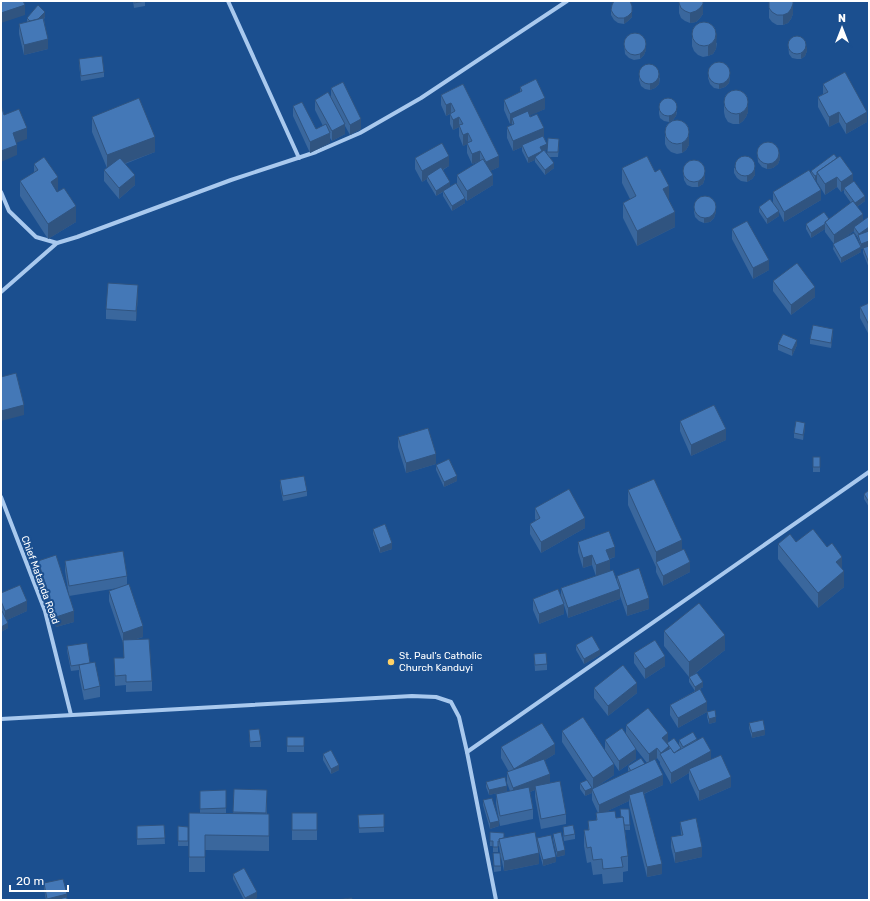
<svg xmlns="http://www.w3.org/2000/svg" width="870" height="901" viewBox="0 0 870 901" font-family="Rubik,sans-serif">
<rect width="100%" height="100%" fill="#1b4f8f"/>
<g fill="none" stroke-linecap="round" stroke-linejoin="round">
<g stroke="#a9c9ee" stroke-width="4">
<path d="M228,1L299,158"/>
<path d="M1,192L9,211L36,237L57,243L77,237L231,180L316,152L360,133L421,98L567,1"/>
<path d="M1,292L57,243"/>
<path d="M1,497L45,611L71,715"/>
<path d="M1,719L412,696L436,697L451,702L459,717L467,752L496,900"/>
<path d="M467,752L869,472"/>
</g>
</g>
<g fill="#3a679d" fill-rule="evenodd">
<path d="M133,1H145V6L134,8Z"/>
<path d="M679,1L703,14L700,18L696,22L690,23L685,21L681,18L679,13Z"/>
<path d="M769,2L793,14L791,19L788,23L783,25H777L772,22L769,18Z"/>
<path d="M611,10L632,17L628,21L624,24L618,23L614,20L611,15Z"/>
<path d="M45,17L44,19L48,49L24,55L19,34V24L27,22V18Z"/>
<path d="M692,36L717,43L716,49L713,54L708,56L703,57L698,55L694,51L692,46Z"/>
<path d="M624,43L646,50L644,55L640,59L634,60L629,58L625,54Z"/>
<path d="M788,44L807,51L805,56L801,59H797L792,58L789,54Z"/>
<path d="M79,59L104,72V77L81,81L79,64Z"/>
<path d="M708,73L730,77L729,83L725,87L719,89L714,88L710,84L708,78Z"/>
<path d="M639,75L660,78L659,84L655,88L650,90L645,89L641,86L639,80Z"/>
<path d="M463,84L499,167L490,171L493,185L467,201L465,199V203L452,211L443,196V192L436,196L427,181V179L422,182L415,169V158L449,166L443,170L450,186L457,185V175L480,161L472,164L467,153V144L463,146L459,136V127L453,130L450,124V114L446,116L441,105V95Z"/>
<path d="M823,84L867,122L846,134L839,122L829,127L818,107V97L823,94Z"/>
<path d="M520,87L545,109L530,115L544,137L547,149L545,150L547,154L548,138L559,145L558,157H550L554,168L545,175L535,162V160L528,163L522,151V147L513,151L507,138V127L512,125V124H510L504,110V100L520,92Z"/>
<path d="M331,88L361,129L350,135L345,126V134L332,141L330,138V143L310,153L293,116V106L316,129L323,126L315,110V100L331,98Z"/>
<path d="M724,102L748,112L746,117L743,121L739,124H733L728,122L725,117L724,112Z"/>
<path d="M659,108L677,112L676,116L673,120L669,122L664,121L660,118L659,114Z"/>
<path d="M92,117L155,152L125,164L135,185L119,199L104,181V170L107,168L92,132Z"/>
<path d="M665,133L689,140V145L686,150L682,153L677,154L671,152L667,148L665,144Z"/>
<path d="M757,152L780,159L778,164L773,168L767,169L762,167L758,162Z"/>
<path d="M834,154L865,201L857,207L863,221L869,219V268L863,253V248L861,249V248V252L841,263L833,249L834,244L825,232V229L811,238L806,229V224L829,219L851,203L844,193V190L841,192L837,187L825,195L817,182V180L815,181L821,200L784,222L779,212V216L767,224L759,212V207L773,202V192L811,173V171ZM854,231V232L858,238L860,244L841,240Z"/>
<path d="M34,164L76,222L48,239L20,196V181L34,173Z"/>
<path d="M622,168L669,200L675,227L637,246L623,218V203L630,199L622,183Z"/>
<path d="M734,168L755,170V175L752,179L747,182L741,181L737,178L734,173Z"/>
<path d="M683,169L705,178L703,184L698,187H692L687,185L684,180Z"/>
<path d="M694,206L716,212L714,218L710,222L704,223L699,221L695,217L694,212Z"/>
<path d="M732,229L769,270L753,279L732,239Z"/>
<path d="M773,281L815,297L791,315L773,291Z"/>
<path d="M138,295L136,321L106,319V309Z"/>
<path d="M869,303V335L860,318V307Z"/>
<path d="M833,334L831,348L810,344V339Z"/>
<path d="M778,344L797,345L792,356L778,350Z"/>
<path d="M680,421L726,440L691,456L680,431Z"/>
<path d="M805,428L803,440L794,438V433Z"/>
<path d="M398,437L436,464L406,473L398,447Z"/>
<rect x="813" y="457" width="7" height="15"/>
<path d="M436,465L457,481L444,487L436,470Z"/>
<path d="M280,480L307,491V496L283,501L280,486Z"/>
<path d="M628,490L682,550L690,572L663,586L656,572V567L628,505Z"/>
<path d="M869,490V507L864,499V494Z"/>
<path d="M535,508L585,528L541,553L530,534V524L536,520L535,519Z"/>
<path d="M373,529L392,549L380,553L373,534Z"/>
<path d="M578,542L615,557L610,559V571L617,580V576L649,609L627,616L620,596V599L568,618L564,605V614L539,624L533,610V599L561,598V588L596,576L592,565L583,568L578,552Z"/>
<path d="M796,542L842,569L844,587L818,608L778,559V544Z"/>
<path d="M38,561L74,622L56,627L38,571Z"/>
<path d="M65,561L127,576V585L143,637L134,640L152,681V691L126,692V685L115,686L114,658H124L123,643L109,601V591L118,588L69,596L65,571Z"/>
<path d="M1,593L27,611L7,620L8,628L1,632Z"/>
<path d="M664,631L725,650L692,676L703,687L700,689L707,712L716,722L709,724L707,717V712L678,728L670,715V705L695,691L689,682V677L664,646Z"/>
<path d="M576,645L600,655L584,664L576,650Z"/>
<path d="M67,646L90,663L100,686V697L84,700L79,675V670L71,671L67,651Z"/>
<path d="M634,653L665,666L645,679L634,663Z"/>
<path d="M534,654L547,664V670L535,671Z"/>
<path d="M594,688L637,693L608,716L594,698Z"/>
<path d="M749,723L765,735L752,738L749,728Z"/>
<path d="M626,725L668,742L679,745V740H697L731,787L699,801L689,779V773L671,784L660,764V762L657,758L655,759L663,785L644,794L662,874L647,877L629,805V801L605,812L630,825V830H625L628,856V871L623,872V882L603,884L602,874L593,875L591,862L587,863L584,846V830H588V821L596,820V813H598L592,800V789L628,772V766L645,764L647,763L636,749V759L619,771L605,750V740L626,733Z"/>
<path d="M249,730L261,741V747H250Z"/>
<path d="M562,731L614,775L593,789L589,783L592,793L585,796L580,789V783L587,780L562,742Z"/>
<rect x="287" y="737" width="17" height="15"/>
<path d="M501,747L555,754L545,760L550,783L566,814V824L541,829L535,797V790L530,792L533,809V819L500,826L496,804V794L510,791L507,783V772H509L501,758Z"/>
<path d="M323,754L339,770L331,774L323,760Z"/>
<path d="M486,782L507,791L489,795L486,787Z"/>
<path d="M234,789L267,790V814H269V851L205,850V872H189V813H200V791L226,790V814H233Z"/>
<path d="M483,800L499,826L490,829L483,805Z"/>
<rect x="292" y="813" width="25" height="27"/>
<path d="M384,814V832L359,833L358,815Z"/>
<path d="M680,822L702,857L675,863L671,847V837L681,835Z"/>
<path d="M164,825L165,844L137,845V826Z"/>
<path d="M178,826L188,827V846H178Z"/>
<path d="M563,827L575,834V839L564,841L563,832Z"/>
<path d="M553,834L565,855L557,857L553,839Z"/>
<path d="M504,838L539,864L504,871L501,857V871L494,872L493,853H500L499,846H498V852H493V846H490V841Z"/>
<path d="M537,838L556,862L543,866L537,844Z"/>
<path d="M233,874L257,898L252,900H244L233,879Z"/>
<path d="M44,883L67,898L68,900H46L44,889Z"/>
</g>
<g fill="#305480">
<path d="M703,1V14L700,18L696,22L690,23V13Z"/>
<path d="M793,4V14L791,19L788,23L783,25V15Z"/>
<path d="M25,5V15L1,23V13Z"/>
<path d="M632,6V17L628,21L624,24V18Z"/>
<path d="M45,12V17L34,29V24Z"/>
<path d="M717,33L716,49L713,54L708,56V46Z"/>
<path d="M48,39V49L24,55V45Z"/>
<path d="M646,45V50L644,55L640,59V54Z"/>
<path d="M807,46V51L805,56L801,59V54Z"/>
<path d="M730,72V77L729,83L725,87L719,89V84Z"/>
<path d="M660,73L659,84L655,88L650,90V84Z"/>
<path d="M545,98V109L514,123L512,118V124H510V114Z"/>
<path d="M748,101V112L746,117L743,121L739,124V113Z"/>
<path d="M451,103V113L446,116V105Z"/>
<path d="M677,107L676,116L673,120L669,122V116Z"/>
<path d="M839,112V122L829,127V117Z"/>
<path d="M867,112V122L846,134V124Z"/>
<path d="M459,117V127L453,130V120Z"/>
<path d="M361,119V129L350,135V125Z"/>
<path d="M345,124V134L332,141V131Z"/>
<path d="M27,128V139L13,144V133Z"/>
<path d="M544,128V138L522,145V147L513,151V141Z"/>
<path d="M689,130V145L686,150L682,153V143Z"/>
<path d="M330,133V143L310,153V142Z"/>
<path d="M468,133V144L463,146V135Z"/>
<path d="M155,137V152L107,170V155Z"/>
<path d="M547,144V149L542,152L535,157V160L528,163V158L540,147Z"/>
<path d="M17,145V155L1,162V151Z"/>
<path d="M480,151V161L472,164V154Z"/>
<path d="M780,153V159L778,164L773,168L767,169V164Z"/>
<path d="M449,156V166L428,178L427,176V179L422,182V171Z"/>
<path d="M499,156V167L486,173V162Z"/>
<path d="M554,163V168L545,175V170Z"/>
<path d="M755,165V175L752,179L747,182V176Z"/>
<path d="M705,173V178L703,184L698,187V182Z"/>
<path d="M853,174V185L844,188V190L841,192V182Z"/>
<path d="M135,175V185L119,199V188Z"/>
<path d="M493,175V185L467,201V191Z"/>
<path d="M817,175V180L815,181V176Z"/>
<path d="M58,177V192L51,182Z"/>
<path d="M837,177V187L825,195V184Z"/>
<path d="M450,182V187L436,196V191Z"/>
<path d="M669,186V201L663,189Z"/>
<path d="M821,190V200L784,222V212Z"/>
<path d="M865,196V201L855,208V203Z"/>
<path d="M465,198V203L452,211V206Z"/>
<path d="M76,206V222L48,239V224Z"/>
<path d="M716,207V212L714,218L710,222L704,223V218Z"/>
<path d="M779,211V216L767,224V219Z"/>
<path d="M675,212V227L637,246V231Z"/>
<path d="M863,214V224L854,227V231L834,245V235Z"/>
<path d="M825,224V229L811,238V233Z"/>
<path d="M869,227V232L859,234Z"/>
<path d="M869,241V246L861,249V244Z"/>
<path d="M861,247V252L841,263V258Z"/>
<path d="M769,260V270L753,279V268Z"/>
<path d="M138,285V295L136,321V311Z"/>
<path d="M815,287V297L791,315V305Z"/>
<path d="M833,329V334L831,348V343Z"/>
<path d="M797,340V345L792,356V350Z"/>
<path d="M24,405V415L1,421V411Z"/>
<path d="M805,423V428L803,440V435Z"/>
<path d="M726,429V440L691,456V445Z"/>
<path d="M436,454V464L406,473V463Z"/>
<path d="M457,476V481L444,487V482Z"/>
<path d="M585,518V528L541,553V542Z"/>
<path d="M682,540V555L656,562V567V552Z"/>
<path d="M392,543V549L380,553V548Z"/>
<path d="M615,547V557L606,560V550Z"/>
<path d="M592,555V565L583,568V558Z"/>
<path d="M842,557V572L836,562Z"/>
<path d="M610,560V571L596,576V565Z"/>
<path d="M690,562V572L663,586V576Z"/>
<path d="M844,571V587L818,608V593Z"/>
<path d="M620,589V599L568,618V608Z"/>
<path d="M649,598V609L627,616V606Z"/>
<path d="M27,601V611L5,621V611Z"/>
<path d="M564,604V614L539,624V614Z"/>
<path d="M74,611V622L56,627V617Z"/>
<path d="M8,623V628L1,632V627Z"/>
<path d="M143,626V637L123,643V633Z"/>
<path d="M725,635V650L689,678V662Z"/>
<path d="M600,650V655L584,664V659Z"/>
<path d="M665,656V666L645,679V669Z"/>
<path d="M703,682V687L695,692V687Z"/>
<path d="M637,683V693L608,716V706Z"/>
<path d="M707,702V712L678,728V718Z"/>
<path d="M716,717V722L709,724V719Z"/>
<path d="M765,730V735L752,738V733Z"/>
<path d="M668,733V744L667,743V744L662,738Z"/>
<path d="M555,744V754L514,779V769Z"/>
<path d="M669,746V757L661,755V753Z"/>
<path d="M657,748V758L649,764V754Z"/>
<path d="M636,749V759L619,771V761Z"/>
<path d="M711,751V761L689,769V773L671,784V773Z"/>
<path d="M614,764V775L593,789V778Z"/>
<path d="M339,765V770L331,774V769Z"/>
<path d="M550,774V785L535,786V790L513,798V788Z"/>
<path d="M663,775V785L630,800L629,795V801L599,815V805Z"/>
<path d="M731,777V787L699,801V791Z"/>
<path d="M507,786V791L489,795V790Z"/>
<path d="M592,788V793L585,796V791Z"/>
<path d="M499,821V826L490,829V823Z"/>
<path d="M702,847V857L675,863V853Z"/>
<path d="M565,850V855L557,857V852Z"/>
<path d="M539,853V864L504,871V861Z"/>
<path d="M556,857V862L543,866V860Z"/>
<path d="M662,864V874L647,877V867Z"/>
<path d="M257,892V898L252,900H245V898Z"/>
<path d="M67,894V899L47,900V899Z"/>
</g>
<g fill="#4478b7" stroke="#305480">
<path d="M1,1H23L25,5L1,13Z"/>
<path d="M134,1H145L134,3Z"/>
<path d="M614,1H630L632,6V12L628,16L624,18H618L614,15L611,10L612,5Z"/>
<path d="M679,1H703V4L700,8L696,11L690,13L685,11L681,8L679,3Z"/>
<path d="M769,1H793V4L791,9L788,13L783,15H777L772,12L769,8Z"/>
<path d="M38,5L45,12L38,19L30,21L27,18Z"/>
<path d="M43,18L48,39L24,45L19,24Z"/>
<circle cx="704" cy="34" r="12"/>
<circle cx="635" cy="44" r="11"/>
<circle cx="797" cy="45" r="9"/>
<path d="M102,56L104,72L81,76L79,59Z"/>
<circle cx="719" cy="73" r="11"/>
<circle cx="649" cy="74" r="10"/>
<path d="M845,72L867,112L846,124L839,112L829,117L818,97L828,92L823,84Z"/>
<path d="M536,79L545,98L510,114L504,100L522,91L520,87Z"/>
<path d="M343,82L361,119L350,125L331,88Z"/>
<path d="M463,84L499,156L486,162L480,151L472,154L467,143L472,141L468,133L463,135L459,125L463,124L459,117L453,120L450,114L455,111L451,103L446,105L441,95Z"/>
<circle cx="736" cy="102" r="12"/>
<path d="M328,92L345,124L332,131L315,100Z"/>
<path d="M139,98L155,137L107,155L92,117Z"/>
<circle cx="668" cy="107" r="9"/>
<path d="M302,102L316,129L326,124L330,133L310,142L293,106Z"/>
<path d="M1,105L4,115L19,109L27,128L13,133L17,145L1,151Z"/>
<path d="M528,111L530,117L537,114L544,128L513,141L507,127L514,124L512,118Z"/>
<circle cx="677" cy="132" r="12"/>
<path d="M543,136L547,144L540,147L542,151L528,158L522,145Z"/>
<path d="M548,138L559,139L558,152H547Z"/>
<circle cx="768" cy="153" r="11"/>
<path d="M442,143L449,156L422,171L415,158Z"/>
<path d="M544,150L554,163L545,170L535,157Z"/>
<path d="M834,154L837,158L817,172V175L815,176L811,171Z"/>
<circle cx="745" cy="166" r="10"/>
<path d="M647,156L655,172L660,169L669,186L663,189L675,212L637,231L623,203L636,196L622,168Z"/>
<path d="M840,156L853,174L841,182L837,177L825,184L817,172Z"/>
<path d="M44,157L58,177L51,182L57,192L64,188L76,206L48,224L20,181L38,170L34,164Z"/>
<path d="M120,158L135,175L119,188L104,170Z"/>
<path d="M483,159L493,175L467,191L457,175Z"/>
<circle cx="694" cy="171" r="11"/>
<path d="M441,167L450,182L436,191L427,176Z"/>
<path d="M809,170L821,190L784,212L773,192Z"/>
<path d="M854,181L865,196L855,203L844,188Z"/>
<path d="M456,183L465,198L452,206L443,191Z"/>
<circle cx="705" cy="207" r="11"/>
<path d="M770,199L779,211L767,219L759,207Z"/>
<path d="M853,201L863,214L834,235L825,222Z"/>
<path d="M824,212L829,219L825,222V224L811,233L806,224Z"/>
<path d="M868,217L869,219V227L859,234L854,227Z"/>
<path d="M747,221L769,260L753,268L732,229Z"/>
<path d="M869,231V241L861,244L858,235Z"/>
<path d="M854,233L861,247L841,258L833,244Z"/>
<path d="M869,246V263L863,248Z"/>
<path d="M797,263L815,287L791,305L773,281Z"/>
<path d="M108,283L138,285L136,311L106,309Z"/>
<path d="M869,303V325L860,307Z"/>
<path d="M813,325L833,329L831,343L810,339Z"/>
<path d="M783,334L797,340L792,350L778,344Z"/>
<path d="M16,373L24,405L1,411V377Z"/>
<path d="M714,405L726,429L691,445L680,421Z"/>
<path d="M796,421L805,423L803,435L794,433Z"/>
<path d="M428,428L436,454L406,463L398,437Z"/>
<rect x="813" y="457" width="7" height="10"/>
<path d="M449,459L457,476L444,482L436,465Z"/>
<path d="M304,476L307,491L283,496L280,480Z"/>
<path d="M654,479L682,540L656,552L628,490Z"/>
<path d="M569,489L585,518L541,542L530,524L540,518L535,508Z"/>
<path d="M869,490V502L864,494Z"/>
<path d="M385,524L392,543L380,548L373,529Z"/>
<path d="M813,529L827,547L832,543L842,557L836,562L844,571L818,593L778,544L790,534L796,542Z"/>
<path d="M609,531L615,547L606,550L610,560L596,565L592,555L583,558L578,542Z"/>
<path d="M684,549L690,562L663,576L656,562Z"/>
<path d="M123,551L127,576L69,586L65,561Z"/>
<path d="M56,555L74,611L56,617L38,561Z"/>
<path d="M639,568L649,598L627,606L617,576Z"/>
<path d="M613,570L620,589L568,608L561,588Z"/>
<path d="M129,584L143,626L123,633L109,591Z"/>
<path d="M20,585L27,601L5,611L1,601V593Z"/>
<path d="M558,589L564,604L539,614L533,599Z"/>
<path d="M699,603L725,635L689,662L664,631Z"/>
<path d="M1,611H2L8,623L1,627Z"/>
<path d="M592,636L600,650L584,659L576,645Z"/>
<path d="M149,639L152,681L126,682V675L115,676L114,658H124L123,640Z"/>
<path d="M655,640L665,656L645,669L634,653Z"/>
<path d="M87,643L90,663L71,666L67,646Z"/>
<path d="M546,653L547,664L535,665L534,654Z"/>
<path d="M95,662L100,686L84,690L79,665Z"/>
<path d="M623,665L637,683L608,706L594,688Z"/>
<path d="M697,673L703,682L695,687L689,677Z"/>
<path d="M700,689L707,702L678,718L670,705Z"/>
<path d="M648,708L668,733L662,738L669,746L661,753L657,748L649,754L626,725Z"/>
<path d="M715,710L716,717L709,719L707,712Z"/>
<path d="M583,717L614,764L593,778L562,731Z"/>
<path d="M763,720L765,730L752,733L749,723Z"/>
<path d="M542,723L555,744L514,769L501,747Z"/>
<path d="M622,728L636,749L619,761L605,740Z"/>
<path d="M259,729L261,741L250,742L249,730Z"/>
<path d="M693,732L697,739L683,747L679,740Z"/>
<rect x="287" y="737" width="17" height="9"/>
<path d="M703,737L711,751L671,773L660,754L671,748L674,753Z"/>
<path d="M674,738L681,748L674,753L667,743Z"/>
<path d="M331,750L339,765L331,769L323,754Z"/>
<path d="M721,755L731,777L699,791L689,769Z"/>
<path d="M641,758L645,764L631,771L628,766Z"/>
<path d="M544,759L550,774L513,788L507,772Z"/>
<path d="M655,759L663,775L599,805L592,789Z"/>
<path d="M505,777L507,786L489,790L486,782Z"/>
<path d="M587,780L592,788L585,791L580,783Z"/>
<path d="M560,781L566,814L541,819L535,786Z"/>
<path d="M529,787L533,809L500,816L496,794Z"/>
<path d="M234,789L267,790L266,813L233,812Z"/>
<path d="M226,790V808L200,809V791Z"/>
<path d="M643,791L662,864L647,867L629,795Z"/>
<path d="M492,798L499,821L490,823L483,800Z"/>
<path d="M620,809H629L630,825H624L623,817H621Z"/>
<path d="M615,811L616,818L623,817L628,856L621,857L623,867L603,869L602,859L593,860L591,847L587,848L584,830H589L588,821L597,820L596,813Z"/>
<path d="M189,813L269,814V836L205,835V857H189Z"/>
<rect x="292" y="813" width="25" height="17"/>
<path d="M384,814V827L359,828L358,815Z"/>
<path d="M696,818L702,847L675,853L671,837L683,835L680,822Z"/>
<path d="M164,825L165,838L137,839V826Z"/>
<path d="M573,825L575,834L564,836L563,827Z"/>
<path d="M178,826L188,827V841H178Z"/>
<path d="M490,832L504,833V838L499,839L500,841H498V847H493V841H490Z"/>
<path d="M535,832L539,853L504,861L499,839Z"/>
<path d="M561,832L565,850L557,852L553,834Z"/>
<path d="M551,835L556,857L543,860L537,838Z"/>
<path d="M493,853H500L501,866H494Z"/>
<path d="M244,868L257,892L245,898L233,874Z"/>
<path d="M63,879L67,894L47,899L44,883Z"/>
<path d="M66,897L68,900H56Z"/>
<path d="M352,898V900H335Z"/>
</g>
<circle fill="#ffd166" stroke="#1b4f8f" stroke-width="1.5" cx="391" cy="662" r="4"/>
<g text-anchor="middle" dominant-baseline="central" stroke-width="4" stroke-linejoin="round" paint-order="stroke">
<g font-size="10" fill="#fff" stroke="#1b4f8f">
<text transform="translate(40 580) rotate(70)">Chief Matanda Road</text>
</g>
<g font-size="10" fill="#fff" stroke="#1b4f8f" text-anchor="start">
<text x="399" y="656">St. Paul's Catholic<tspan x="399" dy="12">Church Kanduyi</tspan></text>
</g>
</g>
<rect width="870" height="901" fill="none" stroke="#ffffff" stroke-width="4"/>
<g transform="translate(842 28)" stroke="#1b4f8f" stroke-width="3" paint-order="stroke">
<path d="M0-3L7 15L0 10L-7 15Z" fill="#ffffff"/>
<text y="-6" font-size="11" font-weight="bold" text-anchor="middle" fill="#ffffff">N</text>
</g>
<path d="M10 885v6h58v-6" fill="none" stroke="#ffffff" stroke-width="2"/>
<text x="16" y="885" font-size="12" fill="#ffffff" stroke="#1b4f8f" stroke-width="3" paint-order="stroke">20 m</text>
</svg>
